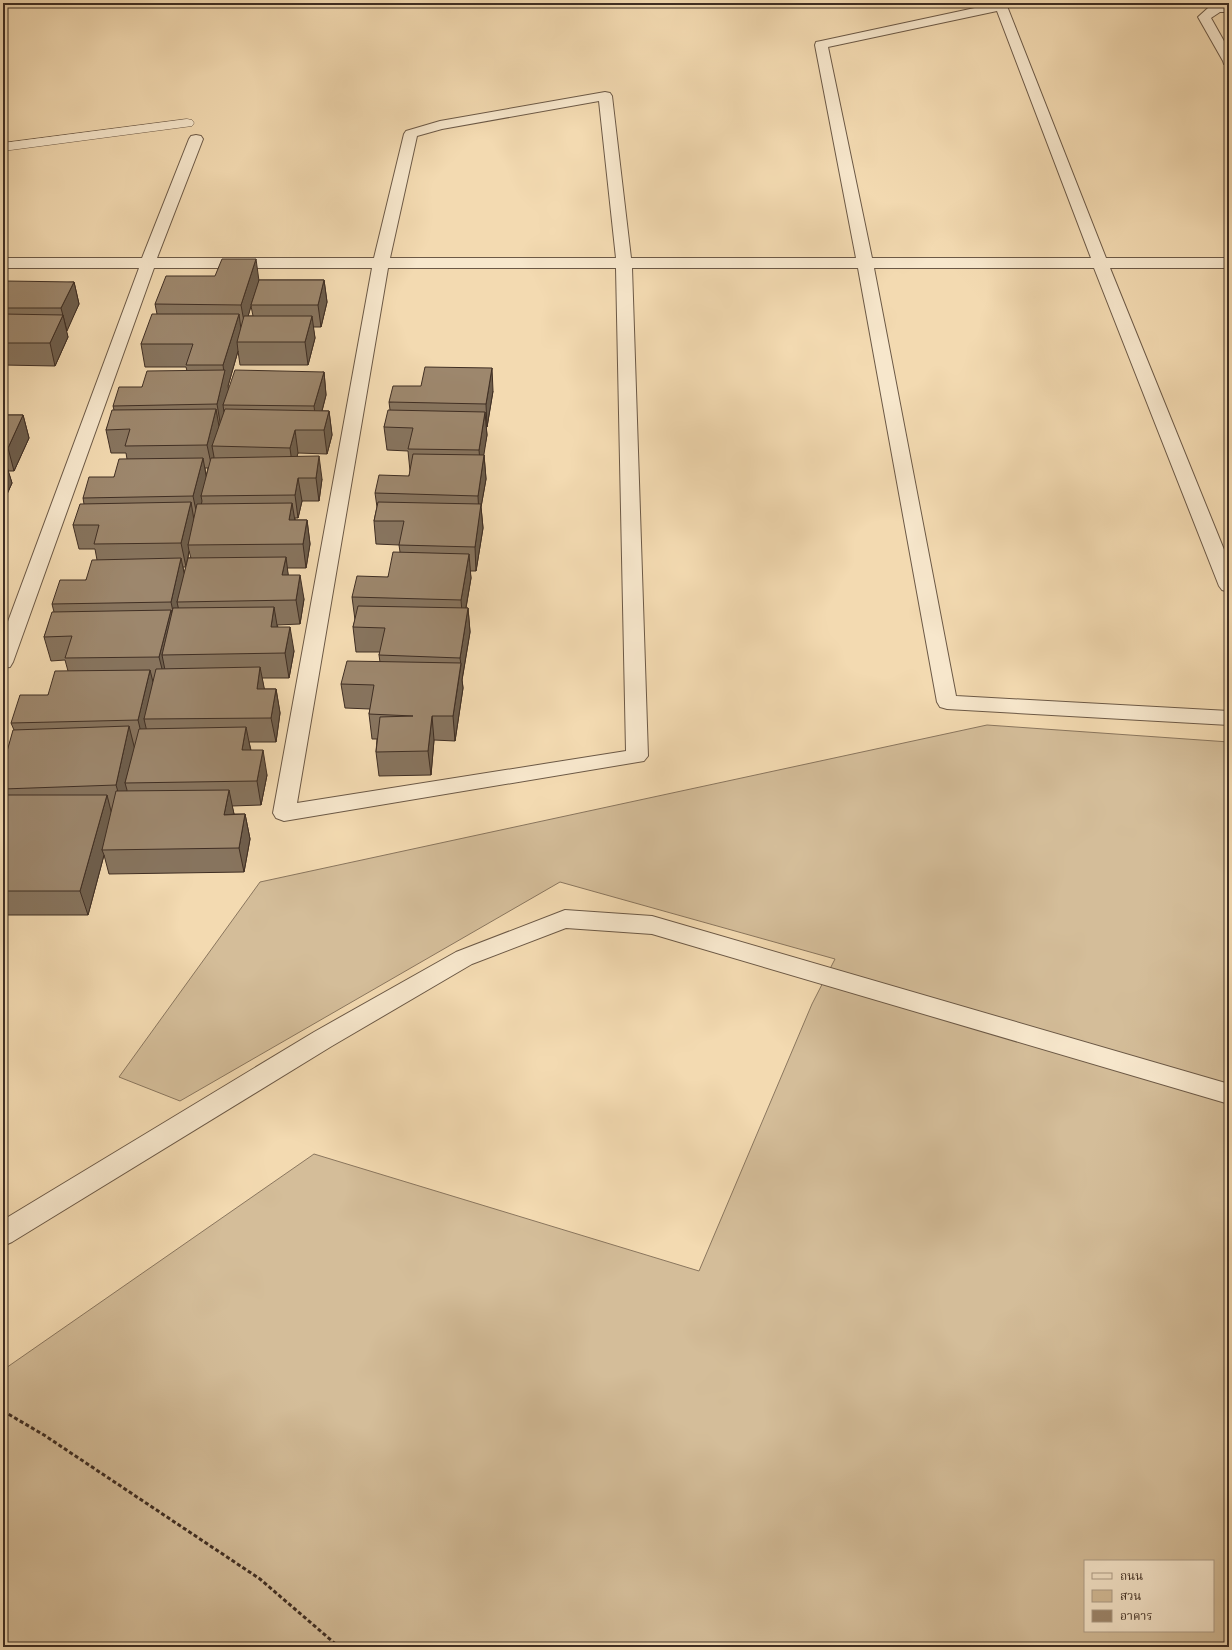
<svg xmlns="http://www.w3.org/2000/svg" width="1232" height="1650" viewBox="0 0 1232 1650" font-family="Vollkorn,'Noto Serif Thai',serif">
<rect width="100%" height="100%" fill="#f3dab1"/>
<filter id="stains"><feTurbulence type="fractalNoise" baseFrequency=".005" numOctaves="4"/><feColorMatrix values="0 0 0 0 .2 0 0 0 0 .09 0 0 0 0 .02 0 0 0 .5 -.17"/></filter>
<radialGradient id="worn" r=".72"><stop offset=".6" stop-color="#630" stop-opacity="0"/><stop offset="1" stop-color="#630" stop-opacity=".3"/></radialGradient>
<path fill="#d4bd99" stroke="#8a765e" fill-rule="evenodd" d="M987,725L1229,742V1647H3V1370L314,1154L699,1271L812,1004L835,959L560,882L180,1101L119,1077L260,882ZM1085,1561H1213V1631H1085Z"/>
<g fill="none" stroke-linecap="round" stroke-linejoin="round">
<g stroke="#6c5946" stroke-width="1">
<path id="service" d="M187,119L192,120L194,123L192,126L3,151V143Z"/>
</g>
<g stroke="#6c5946" stroke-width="2">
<g id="minor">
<path d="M998,3H1005L1007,6L1106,258H1229V268H1110L1229,562V592L1222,590L1219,586L1094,268H874L956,696L1229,711V725L947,709L940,707L937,702L858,268H632L648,756L644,761L284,821L276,818L273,813L372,268H154L13,662L10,667L3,668V635L139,268H3V258H142L189,139L191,136L196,135L201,136L203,139L157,258H374L404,134L406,131L440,121L605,92L610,93L612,96L631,258H856L815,45L816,42L821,41ZM997,11L1091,258H872L828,47ZM599,101L616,258H390L417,136L442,129ZM388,268H616L626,751L297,803Z"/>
<path d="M1229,4V12H1220L1211,18L1229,50V65L1224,64L1223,61L1198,17L1208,8Z"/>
<path d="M565,910L652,916L1229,1084V1104L652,934L566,928L472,964L332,1046L12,1242L3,1246V1220L314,1032L456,952Z"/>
</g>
</g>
<path stroke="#3f2e23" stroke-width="3" stroke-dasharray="4 2.5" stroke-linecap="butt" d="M3,1411L44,1435L260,1579L339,1647"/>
<use href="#service" fill="#f7e7cc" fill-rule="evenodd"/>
<use href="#minor" fill="#f7e7cc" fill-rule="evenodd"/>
</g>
<g fill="#87745e" stroke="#3f2e23" fill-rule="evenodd">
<path d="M259,280H324L327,302L321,327H313L315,338L308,365H240L238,351L228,386V390L324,372L326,395L322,411H329L332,435L327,454L298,453L297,456L322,479L319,501H302L298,518H295V520H307L310,544L306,568H287L288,575L304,599L300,624L277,625L278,627L294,651L289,678H262L264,689H276L280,713L276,742H249L251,750L267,775L261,805L232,806L234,814H245L250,839L244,872L109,874L104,855L88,915H3V755H6L14,730L11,723L48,695L68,671L65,660L51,661L44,637L54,612L52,604L86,580L97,560L95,549H79L73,525L84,504L83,498L114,477L127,459L126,453H111L106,430L114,410L113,406L142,387L187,371L186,367H145L141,344L157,314L155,304ZM251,306L253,316H248ZM205,468H208L206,476ZM189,551L191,558H188ZM183,567H186L184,573Z"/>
<path d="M74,282L79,304L66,331L68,337L55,366L3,365V287Z"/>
<path d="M493,391L487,427H486L487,435L483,455H484L486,479L481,507L483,528L476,571H470L471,578L466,608H468L470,632L462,680L463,688L455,741L434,740L431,775L379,776L376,752L377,739H372L369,714L370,709L345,708L341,684L380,662L379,655L380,652H356L353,627L355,620L352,597L388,577L400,552L399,545L376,544L374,521L377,507L375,493L409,476L410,471L408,451L387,450L384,427L390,410L389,402Z"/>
<path d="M3,415H23L29,438L14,471H8L12,483L3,503Z"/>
</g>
<g fill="#6e5e4c" stroke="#3f2e23">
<path d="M256,259L259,281L251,305V306L245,327L241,305Z"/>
<path d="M324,280L327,302L321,327L318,305Z"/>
<path d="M74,282L79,304L67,331L61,308Z"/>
<path d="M239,314L242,337L237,342L238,351L228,386L229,393L223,405L224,412L221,428L217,404L224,373L223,365Z"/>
<path d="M63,315L68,337L55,366L50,343Z"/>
<path d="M312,316L315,338L308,365L305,342Z"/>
<path d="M492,368L493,391L487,427L486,404Z"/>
<path d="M324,372L326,395L317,430L314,406Z"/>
<path d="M216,409L220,432L212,446L214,457L212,468L207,445Z"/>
<path d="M329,411L332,435L327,454L324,430Z"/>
<path d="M485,412L487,435L481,473L479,450Z"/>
<path d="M23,415L29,438L14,471L8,448Z"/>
<path d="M295,430L298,453L293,471L290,448Z"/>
<path d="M484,455L486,479L481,507L483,528L476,571L475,547L479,516L478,496Z"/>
<path d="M319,456L322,479L319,501L316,478Z"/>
<path d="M203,458L207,481L201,496L202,501L198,520L193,496Z"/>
<path d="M5,460L12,483L3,503V464Z"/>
<path d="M298,478L302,501L298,518L295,495Z"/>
<path d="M191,502L195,526L188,545L189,551L186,567L181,543Z"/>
<path d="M292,503L296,527L292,544L289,520Z"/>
<path d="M307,520L310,544L306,568L303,544Z"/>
<path d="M469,554L471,578L463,624L461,600Z"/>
<path d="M286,557L289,581L282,575Z"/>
<path d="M181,558L186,582L177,602L179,611L176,626L171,602Z"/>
<path d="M300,575L304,599L300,624L296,600Z"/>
<path d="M274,607L278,631L271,627Z"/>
<path d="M468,608L470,632L462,680L463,688L455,741L453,716L461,665L460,658Z"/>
<path d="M171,610L176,634L162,655L166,675L165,681L159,657Z"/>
<path d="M290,627L294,651L289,678L285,653Z"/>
<path d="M260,667L265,692L257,689Z"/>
<path d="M150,670L156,694L144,719L147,732L144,745L138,720Z"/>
<path d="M276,689L280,713L276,742L271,718Z"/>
<path d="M432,716L434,740L431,775L428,751Z"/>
<path d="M129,726L135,750L125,783L127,790L123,809L116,785Z"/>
<path d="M246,727L251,752L242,750Z"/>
<path d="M263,750L267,775L261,805L257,781Z"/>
<path d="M229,790L234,814L224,815Z"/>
<path d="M107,795L113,819L102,850L104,855L88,915L80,891Z"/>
<path d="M245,814L250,839L244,872L239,848Z"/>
</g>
<g fill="#9d876d" stroke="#3f2e23">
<path d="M222,259H256L241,305L155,304L166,276H215Z"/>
<path d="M259,280H324L318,305H251Z"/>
<path d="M6,281L74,282L61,308H3V287Z"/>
<path d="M3,314L63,315L50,343H3Z"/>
<path d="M152,314H239L223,365H186L193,344H141Z"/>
<path d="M244,316H312L305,342H237Z"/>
<path d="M425,367L492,368L486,404L389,402L393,386H421Z"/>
<path d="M225,370L217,404L113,406L119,387H142L147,371Z"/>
<path d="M235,370L324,372L314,406L223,405Z"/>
<path d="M216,409L207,445L125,446L130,429L106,430L112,410Z"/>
<path d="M225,409L329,411L324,430H295L290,448L212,446Z"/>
<path d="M388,410L485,412L479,450L408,449L413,428L384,427Z"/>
<path d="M3,415H23L8,448H3Z"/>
<path d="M413,454L484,455L478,496L375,493L379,475L409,476Z"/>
<path d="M319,456L316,478H298L295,495L201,496L211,458Z"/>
<path d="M203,458L193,496L83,498L89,477H114L119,459Z"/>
<path d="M3,460H5L3,464Z"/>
<path d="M191,502L181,543L94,544L99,525H73L80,504Z"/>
<path d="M378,502L481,504L475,547L399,545L404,521H374Z"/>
<path d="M292,503L289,520H307L303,544L188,545L197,504Z"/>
<path d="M393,552L469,554L461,600L352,597L357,576L388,577Z"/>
<path d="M286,557L282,575H300L296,600L177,602L188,558Z"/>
<path d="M181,558L171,602L52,604L60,580H86L92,560Z"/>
<path d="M358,606L468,608L460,658L379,655L385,628L353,627Z"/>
<path d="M274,607L271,627H290L285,653L162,655L173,608Z"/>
<path d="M171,610L159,657L65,658L72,636L44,637L52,612Z"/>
<path d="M347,661L461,663L453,716H432L428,751L376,752L380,717L413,716L369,714L374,685L341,684Z"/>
<path d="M260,667L257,689H276L271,718L144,719L156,669Z"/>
<path d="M150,670L138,720L11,723L20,695H48L55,671Z"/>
<path d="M129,726L116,785L3,789V755H6L13,730Z"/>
<path d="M246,727L242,750H263L257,781L125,783L139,729Z"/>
<path d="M229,790L224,815L245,814L239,848L102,850L116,791Z"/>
<path d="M3,795H107L80,891H3Z"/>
</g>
<rect width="1232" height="1650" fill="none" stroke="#f3dab1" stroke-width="16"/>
<rect x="4" y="4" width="1224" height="1642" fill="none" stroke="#3f2e23" stroke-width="2"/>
<rect x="8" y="8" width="1216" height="1634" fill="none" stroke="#3f2e23"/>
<rect x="1084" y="1560" width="130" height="72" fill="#f7e7cc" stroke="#ad9d88"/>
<rect x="1092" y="1573" width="20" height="6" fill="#f7e7cc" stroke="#ad9d88"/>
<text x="1120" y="1580" font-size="12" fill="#3f2e23">ถนน</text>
<rect x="1092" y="1590" width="20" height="12" fill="#d4bd99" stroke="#ad9d88"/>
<text x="1120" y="1600" font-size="12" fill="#3f2e23">สวน</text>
<rect x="1092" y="1610" width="20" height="12" fill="#9d876d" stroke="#ad9d88"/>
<text x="1120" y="1620" font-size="12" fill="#3f2e23">อาคาร</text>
<rect width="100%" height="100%" filter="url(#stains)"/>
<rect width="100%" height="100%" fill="url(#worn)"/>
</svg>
